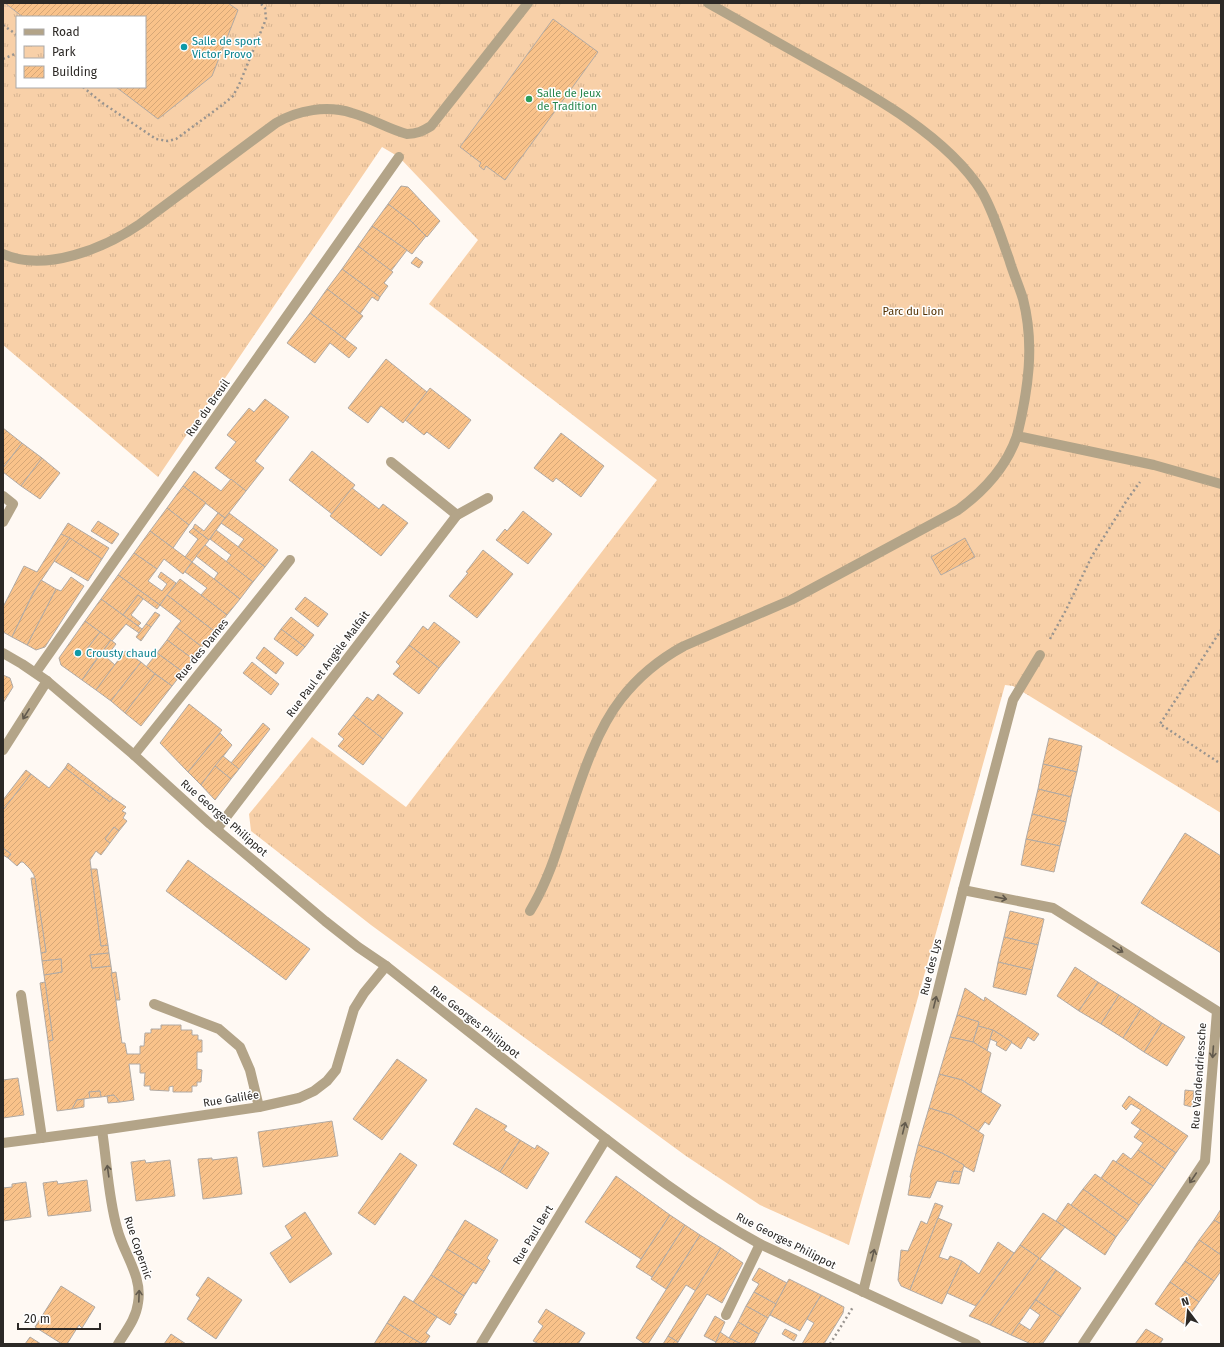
<svg xmlns="http://www.w3.org/2000/svg" width="1224" height="1347" viewBox="0 0 1224 1347" font-family="'Fira Sans',sans-serif">
<defs>
<pattern id="park-tufts" width="24" height="20" patternUnits="userSpaceOnUse"><rect width="24" height="20" fill="#f8d0a8"/><path d="M3 7l-1-3M5 7V3M7 7l1-3M15 17l-1-3M17 17v-4M19 17l1-3" fill="none" stroke="#d5b390"/></pattern>
<pattern id="building-hatch" width="6" height="6" patternUnits="userSpaceOnUse"><rect width="6" height="6" fill="#f9c28a"/><path d="M-1 1l2-2M0 6l6-6M5 7l2-2" fill="none" stroke="#d6a777"/></pattern>
</defs>
<rect width="100%" height="100%" fill="#fff9f3"/>
<path fill="url(#park-tufts)" fill-rule="evenodd" d="M3,3H1221V813L1013,686L1005,685L849,1245L760,1205L686,1156L371,925L251,831L249,814L312,737L406,807L657,480L429,304L478,240L399,157L382,147L158,477L3,345ZM17,17H145V87H17Z"/>
<g fill="url(#building-hatch)" stroke="#b1aaa4">
<path d="M6,3H228L238,10L212,76L158,119L116,87H145V17H23L6,4Z"/>
<path d="M553,19L598,52L505,180L486,166L484,170L479,166L481,163L460,147Z"/>
<path d="M401,186L408,187L440,221L427,237L412,222L388,204Z"/>
<path d="M388,204L412,222L426,236L412,254L372,226Z"/>
<path d="M372,226L407,250L391,271L358,246Z"/>
<path d="M358,246L393,272L384,283L388,286L380,297L342,269Z"/>
<path d="M416,257L423,262L419,268L411,263Z"/>
<path d="M342,269L380,297L378,301L372,297L360,314L327,289Z"/>
<path d="M327,289L363,316L345,339L310,313Z"/>
<path d="M310,313L357,348L349,358L330,343L315,363L287,343Z"/>
<path d="M386,359L427,392L403,423L381,406L368,423L348,408Z"/>
<path d="M430,388L471,420L449,449L427,432L424,435L405,420Z"/>
<path d="M265,399L289,417L255,461L264,468L246,491L215,468L236,442L227,435L249,408L254,412Z"/>
<path d="M3,428L22,443L3,468Z"/>
<path d="M561,433L604,466L581,497L556,478L553,482L534,468Z"/>
<path d="M22,443L42,458L21,486L3,472V468Z"/>
<path d="M312,451L355,485L332,514L289,480Z"/>
<path d="M42,458L60,473L40,499L21,486Z"/>
<path d="M194,471L221,491L231,479L246,491L225,518L183,486Z"/>
<path d="M183,486L206,503L189,525L167,508Z"/>
<path d="M352,488L379,509L383,504L408,523L381,556L330,516Z"/>
<path d="M167,508L189,525L173,548L150,531Z"/>
<path d="M523,511L552,534L528,564L496,540L505,529L507,531Z"/>
<path d="M218,513L225,518L209,540L193,528L195,524L204,531Z"/>
<path d="M229,513L278,550L265,567L238,547L244,539L221,523Z"/>
<path d="M98,521L119,534L112,544L91,531Z"/>
<path d="M68,523L109,548L102,559L61,534Z"/>
<path d="M193,528L209,540L192,562L185,557L198,539L189,532Z"/>
<path d="M216,530L265,567L253,582L226,562L231,555L210,539Z"/>
<path d="M150,531L192,562L183,574L164,559L157,569L134,553Z"/>
<path d="M61,534L70,538L34,591L12,637L3,632V607L24,566L37,572Z"/>
<path d="M70,538L102,559L88,581L54,561Z"/>
<path d="M965,538L975,557L941,575L931,557Z"/>
<path d="M205,545L253,582L240,599L214,579L218,573L196,556Z"/>
<path d="M483,550L513,574L477,618L449,596L468,573L466,572Z"/>
<path d="M134,553L157,569L148,581L162,591L167,584L158,577L161,572L176,583L160,605L118,575Z"/>
<path d="M192,562L240,599L227,615L201,595L207,588L185,572Z"/>
<path d="M118,575L160,605L157,609L138,595L123,615L101,599Z"/>
<path d="M71,577L84,586L45,647L36,650L27,645L56,589L61,591Z"/>
<path d="M180,579L227,615L214,631L167,595Z"/>
<path d="M41,580L56,589L27,645L12,637L31,598Z"/>
<path d="M138,595L143,599L131,615L141,623L138,626L123,615Z"/>
<path d="M167,595L214,631L202,647L176,627L181,621L160,605Z"/>
<path d="M305,597L328,614L318,627L295,609Z"/>
<path d="M101,599L138,626L142,629L139,633L126,624L112,641L85,621Z"/>
<path d="M155,612L160,615L151,627L146,624Z"/>
<path d="M291,617L314,635L305,647L281,629Z"/>
<path d="M85,621L100,632L87,649L98,657L82,680L61,665L59,658Z"/>
<path d="M434,622L460,642L439,668L409,645L423,626L428,630Z"/>
<path d="M146,624L151,627L141,641L136,637Z"/>
<path d="M176,627L202,647L193,659L167,640Z"/>
<path d="M281,629L305,647L297,656L274,639Z"/>
<path d="M100,632L111,640L98,657L87,649Z"/>
<path d="M111,640L116,644L106,657L115,665L96,690L82,680Z"/>
<path d="M167,640L193,659L183,672L157,653Z"/>
<path d="M409,645L439,668L419,694L393,674L400,666L396,662Z"/>
<path d="M264,647L284,663L276,674L256,658Z"/>
<path d="M125,651L141,662L111,701L96,690Z"/>
<path d="M157,653L183,672L172,686L146,667Z"/>
<path d="M141,662L155,674L125,713L111,701Z"/>
<path d="M252,662L279,684L271,695L243,673Z"/>
<path d="M155,674L172,686L141,726L125,713Z"/>
<path d="M3,675L10,678L13,687L3,703Z"/>
<path d="M378,694L403,713L383,739L353,715L367,697L373,701Z"/>
<path d="M189,704L222,730L188,772L160,743Z"/>
<path d="M353,715L383,739L363,765L338,746L344,739L338,734Z"/>
<path d="M263,723L270,729L239,769L231,763Z"/>
<path d="M220,733L232,745L201,785L188,772Z"/>
<path d="M1049,738L1082,746L1077,772L1043,764Z"/>
<path d="M223,756L239,769L231,779L215,766Z"/>
<path d="M68,763L113,798L110,802L65,768Z"/>
<path d="M1043,764L1077,772L1071,797L1038,789Z"/>
<path d="M215,766L231,779L215,800L201,785Z"/>
<path d="M65,768L110,802L113,798L126,807L122,811L126,813L123,818L127,821L119,831L114,827L105,839L110,843L101,855L96,851L90,860L101,946L108,945L109,953L90,955L92,968L111,966L122,1043H125L127,1054H140V1046H144L145,1033H151V1029H161V1025H181V1030H192V1035H198V1040H202V1052H197V1069L202,1070L201,1082H197V1086H192V1092H173V1086L169,1087V1091L150,1090V1086H144L145,1073H140V1064H129L134,1100L120,1102L114,1095L101,1097L100,1091L89,1092L90,1098L77,1100L72,1109L57,1111L48,1041L53,1040L44,975L62,972L61,959L42,961L41,953L46,952L34,875L30,869L23,862H21L17,866L8,858L11,854L3,848V810L31,774L49,788Z"/>
<path d="M26,770L31,774L3,810V800Z"/>
<path d="M1038,789L1071,797L1066,822L1032,814Z"/>
<path d="M1032,814L1066,822L1060,846L1026,839Z"/>
<path d="M114,827L119,831L110,843L105,839Z"/>
<path d="M1185,833L1221,856V953L1141,903Z"/>
<path d="M1026,839L1060,846L1054,872L1021,865Z"/>
<path d="M3,848L11,854L8,858L3,855Z"/>
<path d="M188,860L310,949L286,980L166,891Z"/>
<path d="M91,869H97L108,945L101,946Z"/>
<path d="M31,878H35L46,952L41,953Z"/>
<path d="M1010,911L1044,919L1038,945L1004,937Z"/>
<path d="M1004,937L1038,945L1032,970L998,962Z"/>
<path d="M109,953L111,966L92,968L90,955Z"/>
<path d="M61,959L62,972L44,975L42,961Z"/>
<path d="M998,962L1032,970L1026,995L993,987Z"/>
<path d="M1075,967L1098,982L1079,1011L1057,996Z"/>
<path d="M116,972L120,1000H116L111,973Z"/>
<path d="M45,982L53,1040L48,1041L40,983Z"/>
<path d="M1098,982L1119,995L1101,1024L1079,1011Z"/>
<path d="M965,988L984,1001L985,997L1039,1034L1034,1041L1028,1037L1021,1049L995,1031L978,1026L979,1022L957,1015Z"/>
<path d="M1119,995L1141,1009L1123,1038L1101,1024Z"/>
<path d="M1141,1009L1162,1023L1144,1052L1123,1038Z"/>
<path d="M957,1015L979,1022L973,1042L950,1037Z"/>
<path d="M1162,1023L1185,1037L1167,1066L1144,1052Z"/>
<path d="M978,1026L993,1030L987,1051L973,1042Z"/>
<path d="M993,1030L1012,1042L1006,1051L996,1045L997,1042L990,1039Z"/>
<path d="M950,1037L973,1042L991,1053L981,1092L962,1080L939,1074Z"/>
<path d="M397,1059L427,1080L382,1140L353,1119Z"/>
<path d="M939,1074L962,1080L1001,1105L989,1125L985,1122L978,1132L952,1115L929,1108Z"/>
<path d="M18,1078L24,1115L3,1118V1080Z"/>
<path d="M1185,1090L1194,1091L1192,1107L1184,1105Z"/>
<path d="M100,1091L101,1097L90,1098L89,1092Z"/>
<path d="M114,1095L120,1102L108,1103L107,1096Z"/>
<path d="M1129,1096L1188,1136L1176,1153L1131,1123L1141,1110L1131,1104L1126,1110L1122,1106Z"/>
<path d="M84,1099V1107L72,1109L77,1100Z"/>
<path d="M476,1108L507,1126L504,1130L520,1140L500,1172L453,1144Z"/>
<path d="M929,1108L952,1115L984,1135L974,1172L942,1153L918,1145Z"/>
<path d="M332,1121L338,1156L263,1167L258,1132Z"/>
<path d="M1140,1129L1176,1153L1165,1169L1138,1150L1143,1143L1134,1137Z"/>
<path d="M520,1140L535,1149L537,1145L549,1153L527,1189L500,1172Z"/>
<path d="M918,1145L942,1153L964,1165L962,1172L954,1171L950,1183L937,1181L930,1198L908,1195L911,1178L910,1177Z"/>
<path d="M1138,1150L1165,1169L1153,1186L1116,1162L1123,1153L1131,1159Z"/>
<path d="M400,1153L417,1165L375,1225L358,1213Z"/>
<path d="M237,1157L242,1194L203,1199L198,1159L212,1158V1160Z"/>
<path d="M145,1160L146,1163L170,1160L175,1196L136,1201L131,1162Z"/>
<path d="M1113,1160L1153,1186L1139,1205L1101,1178Z"/>
<path d="M954,1171L962,1172L959,1184L950,1183Z"/>
<path d="M1095,1174L1139,1205L1128,1221L1083,1189Z"/>
<path d="M616,1176L670,1215L641,1259L585,1222Z"/>
<path d="M87,1180L91,1211L48,1216L43,1183L57,1181L58,1184Z"/>
<path d="M26,1182L31,1217L3,1221V1188L12,1187V1184Z"/>
<path d="M1083,1189L1128,1221L1116,1237L1071,1205Z"/>
<path d="M935,1203L943,1206L910,1290L901,1286L898,1280L901,1250L908,1251L921,1221L927,1224Z"/>
<path d="M1068,1203L1116,1237L1105,1255L1056,1221Z"/>
<path d="M1221,1209V1224L1214,1220Z"/>
<path d="M305,1212L332,1254L290,1283L270,1253L292,1238L285,1226Z"/>
<path d="M1043,1213L1065,1227L1040,1259L1056,1270L1011,1335L990,1325L1039,1258L1020,1245Z"/>
<path d="M670,1215L685,1225L652,1277L636,1267Z"/>
<path d="M938,1218L952,1224L939,1257L948,1260L950,1256L962,1261L942,1304L910,1290Z"/>
<path d="M465,1220L498,1240L487,1258L490,1261L484,1271L447,1249Z"/>
<path d="M1214,1220L1221,1224V1255L1199,1240Z"/>
<path d="M685,1225L700,1235L666,1289L651,1279Z"/>
<path d="M700,1235L721,1248L696,1291L686,1285L648,1344H645L636,1338Z"/>
<path d="M1199,1240L1221,1255V1271L1214,1281L1185,1261Z"/>
<path d="M998,1242L1014,1253L976,1306L947,1293L962,1261L979,1274Z"/>
<path d="M1020,1245L1039,1258L990,1325L969,1316Z"/>
<path d="M721,1248L743,1263L722,1303L707,1294L678,1342L668,1336Z"/>
<path d="M447,1249L484,1271L476,1284L473,1282L464,1296L431,1275Z"/>
<path d="M1185,1261L1214,1281L1199,1302L1170,1282Z"/>
<path d="M759,1268L787,1283L776,1304L754,1292L759,1284L752,1280Z"/>
<path d="M1056,1270L1081,1288L1061,1317L1036,1300Z"/>
<path d="M431,1275L464,1296L454,1313L457,1314L450,1325L413,1302Z"/>
<path d="M208,1277L242,1300L216,1339L187,1319L200,1298L196,1295Z"/>
<path d="M789,1279L821,1295L800,1331L770,1315Z"/>
<path d="M1170,1282L1199,1302L1184,1324L1155,1304Z"/>
<path d="M61,1286L95,1307L82,1328L79,1325L67,1344H62L35,1327Z"/>
<path d="M754,1292L776,1304L768,1318L746,1306Z"/>
<path d="M821,1295L844,1307L843,1313L824,1344H802L814,1323L807,1319Z"/>
<path d="M404,1296L437,1317L426,1333L430,1336L425,1344H422L387,1323Z"/>
<path d="M1036,1300L1061,1317L1043,1343L1031,1344L1011,1335L1019,1323L1030,1330L1040,1315L1030,1308Z"/>
<path d="M746,1306L768,1318L759,1334L738,1322Z"/>
<path d="M546,1309L585,1333L578,1344H539L533,1341L543,1326L538,1322Z"/>
<path d="M715,1316L725,1322L716,1342L704,1336Z"/>
<path d="M738,1322L759,1334L754,1344H741L729,1338Z"/>
<path d="M387,1323L422,1344H374Z"/>
<path d="M785,1329L797,1335L794,1341L782,1334Z"/>
<path d="M1146,1329L1163,1339L1160,1344H1135Z"/>
<path d="M720,1332L729,1338L741,1344H715Z"/>
<path d="M171,1334L186,1344H164Z"/>
<path d="M668,1336L678,1342L677,1344H663Z"/>
<path d="M30,1337L41,1344H25Z"/>
</g>
<g fill="none" stroke-linecap="round" stroke-linejoin="round">
<g stroke="#99948f" stroke-width="2.5" stroke-dasharray="2 3" stroke-linecap="butt">
<path d="M3,25L17,35"/>
<path d="M3,59L17,53"/>
<path d="M83,87L101,102L156,139L168,141L176,139L221,106L233,96L239,85L266,19L265,8L260,3"/>
<path d="M1050,639L1066,610L1092,556L1127,500L1140,482"/>
<path d="M1218,762L1160,724L1221,630"/>
<path d="M830,1344L853,1307"/>
</g>
<g stroke="#b3a488" stroke-width="10">
<path d="M708,3C744,23 780,44 816,64C872,95 948,137 982,192C994,213 1001,237 1009,259C1013,273 1019,286 1023,299C1035,345 1028,391 1017,436L1154,465L1221,484"/>
<path d="M3,254C45,273 105,248 140,224L276,123C298,110 327,105 352,113C371,118 388,129 407,134C417,134 423,131 431,126L528,3"/>
<path d="M530,911C544,888 553,864 561,838C577,793 592,736 621,699C638,677 660,659 684,646L791,600L958,510C984,491 1006,468 1017,436"/>
<path d="M21,995L42,1138"/>
<path d="M154,1004L219,1029L240,1047L250,1070L259,1107"/>
<path d="M726,1315L760,1244"/>
</g>
<g stroke="#b3a488" stroke-width="10">
<path d="M391,462L457,515"/>
<path d="M3,496L13,504L3,522"/>
<path d="M3,653L22,664L47,681L134,755L210,824L325,921L358,947L386,966C446,1014 506,1061 567,1109C629,1157 691,1206 760,1244L976,1344"/>
<path d="M36,672L399,157"/>
<path d="M3,750L47,681"/>
<path d="M134,755L290,560"/>
<path d="M217,829L457,515L488,498"/>
<path d="M963,890L1053,908L1217,1011L1205,1161L1083,1344"/>
<path d="M102,1130C107,1162 108,1196 117,1228C123,1253 143,1276 138,1303C136,1319 126,1331 118,1344"/>
<path d="M3,1143L102,1130L259,1107L299,1098L314,1091L327,1081L336,1070L354,1009L364,993L386,966"/>
<path d="M863,1292L963,890L1013,700L1040,655"/>
<path d="M481,1344L606,1139"/>
</g>
</g>
<defs><path id="oneway-shaft" d="M-6 0H5M1.5-3L5.5 0L1.5 3" fill="none" stroke-width="1.6" stroke-linecap="round" stroke-linejoin="round"/></defs>
<g stroke="#625a4d">
<use href="#oneway-shaft" transform="translate(26 714) rotate(122)"/>
<use href="#oneway-shaft" transform="translate(1001 898) rotate(11)"/>
<use href="#oneway-shaft" transform="translate(1118 949) rotate(32)"/>
<use href="#oneway-shaft" transform="translate(935 1002) rotate(-76)"/>
<use href="#oneway-shaft" transform="translate(1213 1052) rotate(94)"/>
<use href="#oneway-shaft" transform="translate(904 1128) rotate(-76)"/>
<use href="#oneway-shaft" transform="translate(108 1171) rotate(-98)"/>
<use href="#oneway-shaft" transform="translate(1193 1178) rotate(124)"/>
<use href="#oneway-shaft" transform="translate(873 1255) rotate(-76)"/>
<use href="#oneway-shaft" transform="translate(139 1296) rotate(-88)"/>
</g>
<g fill="#0f9aa8" stroke="#fff" stroke-width="1.5">
<circle cx="184" cy="47" r="4"/>
<circle cx="78" cy="653" r="4"/>
</g>
<circle fill="#2e9e5b" stroke="#fff" stroke-width="1.5" cx="529" cy="99" r="4"/>
<g text-anchor="middle" dominant-baseline="central" stroke-width="3" stroke-linejoin="round" paint-order="stroke">
<g font-size="11" fill="#0d838f" stroke="#fff" text-anchor="start">
<text x="192" y="41">Salle de sport<tspan x="192" dy="13">Victor Provo</tspan></text>
<text x="86" y="653">Crousty chaud</text>
</g>
<g font-size="11" fill="#27864d" stroke="#fff" text-anchor="start">
<text x="537" y="93">Salle de Jeux<tspan x="537" dy="13">de Tradition</tspan></text>
</g>
<g font-size="11" fill="#533102" stroke="#fff">
<text x="913" y="311">Parc du Lion</text>
</g>
<g font-size="11" fill="#2c2926" stroke="#fff">
<text transform="translate(208 408) rotate(-55)">Rue du Breuil</text>
<text transform="translate(202 650) rotate(-51)">Rue des Dames</text>
<text transform="translate(328 664) rotate(-53)">Rue Paul et Angèle Malfait</text>
<text transform="translate(224 818) rotate(41)">Rue Georges Philippot</text>
<text transform="translate(931 967) rotate(-76)">Rue des Lys</text>
<text transform="translate(475 1022) rotate(38)">Rue Georges Philippot</text>
<text transform="translate(1199 1076) rotate(-86)">Rue Vandendriessche</text>
<text transform="translate(231 1099) rotate(-9)">Rue Galilée</text>
<text transform="translate(533 1235) rotate(-59)">Rue Paul Bert</text>
<text transform="translate(786 1241) rotate(27)">Rue Georges Philippot</text>
<text transform="translate(138 1248) rotate(71)">Rue Copernic</text>
</g>
</g>
<rect width="1224" height="1347" fill="none" stroke="#2c2926" stroke-width="8"/>
<rect x="16" y="16" width="130" height="72" fill="#ffffff" stroke="#aba9a8"/>
<rect x="24" y="29" width="20" height="6" fill="#b3a488" stroke="#aba9a8"/>
<text x="52" y="36" font-size="12" fill="#2c2926">Road</text>
<rect x="24" y="46" width="20" height="12" fill="url(#park-tufts)" stroke="#aba9a8"/>
<text x="52" y="56" font-size="12" fill="#2c2926">Park</text>
<rect x="24" y="66" width="20" height="12" fill="url(#building-hatch)" stroke="#aba9a8"/>
<text x="52" y="76" font-size="12" fill="#2c2926">Building</text>
<g transform="translate(1188 1311) rotate(344)" stroke="#ffffff" stroke-width="3" paint-order="stroke">
<path d="M0-3L7 15L0 10L-7 15Z" fill="#2c2926"/>
<text y="-6" font-size="11" font-weight="bold" text-anchor="middle" fill="#2c2926">N</text>
</g>
<path d="M18 1323v6h82v-6" fill="none" stroke="#2c2926" stroke-width="2"/>
<text x="24" y="1323" font-size="12" fill="#2c2926" stroke="#ffffff" stroke-width="3" paint-order="stroke">20 m</text>
</svg>
